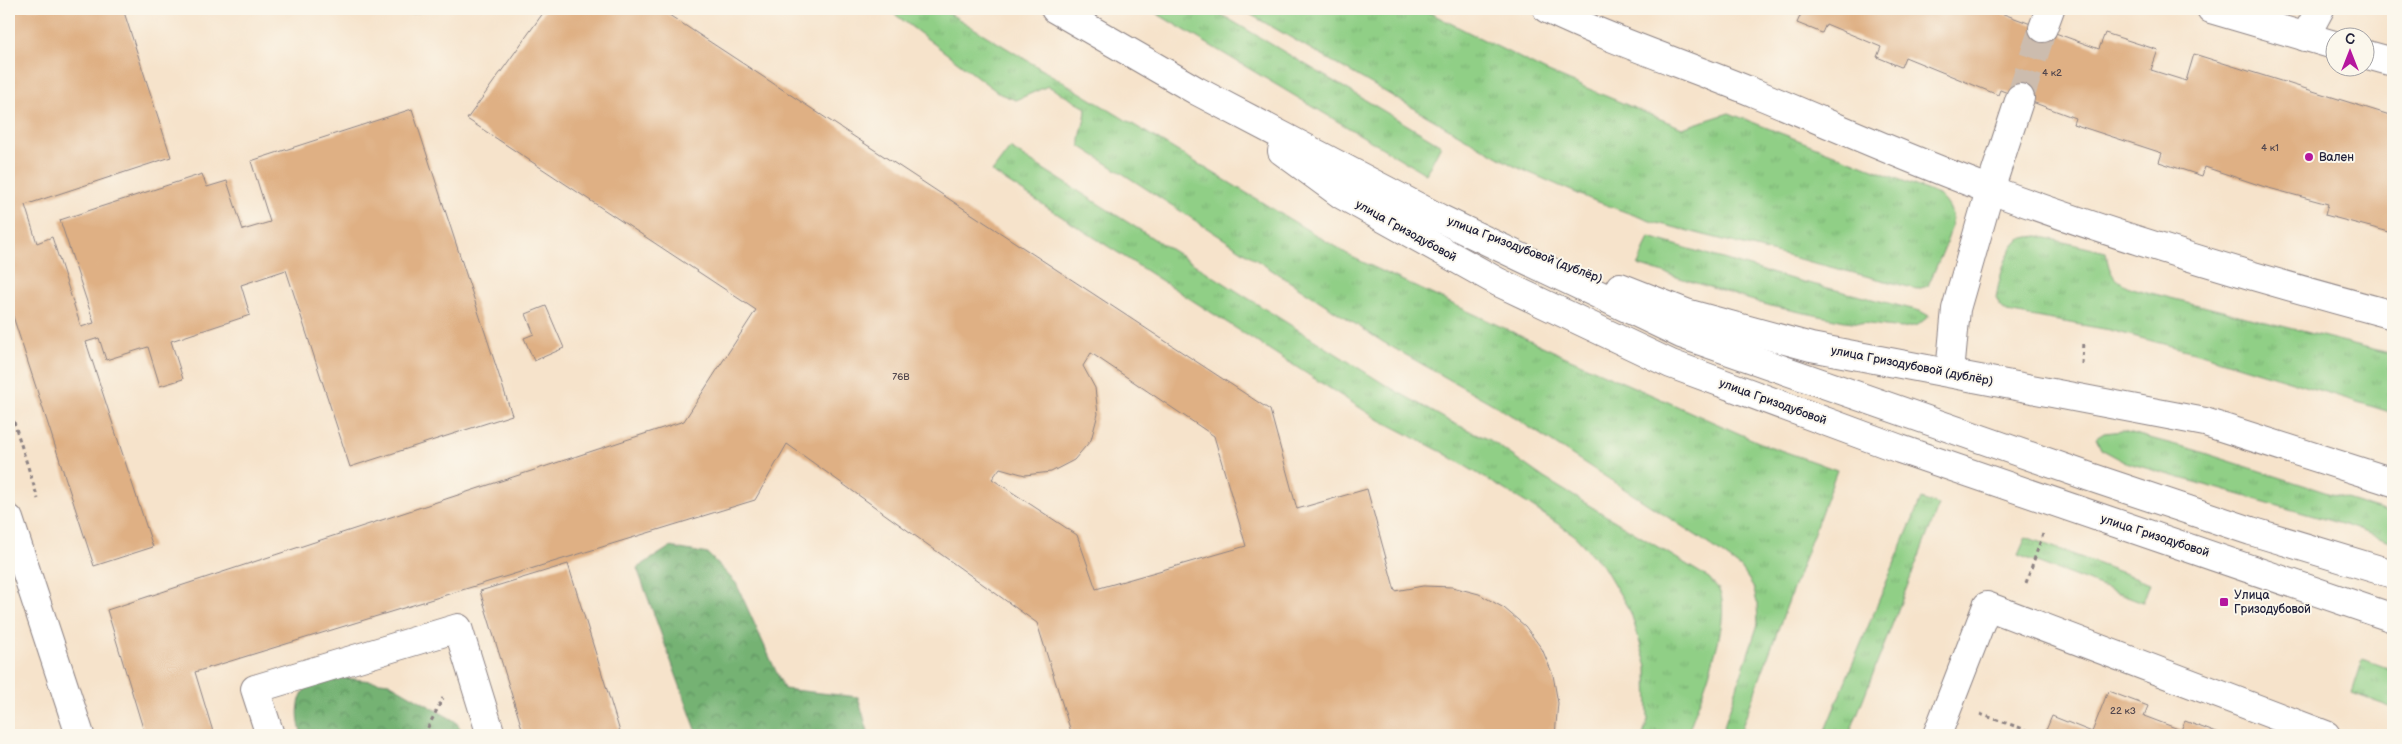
<svg xmlns="http://www.w3.org/2000/svg" width="2402" height="744" viewBox="0 0 2402 744" font-family="'Balsamiq Sans',sans-serif">
<defs>
<pattern id="grass-tufts" width="24" height="20" patternUnits="userSpaceOnUse" patternTransform="scale(1.25)"><rect width="24" height="20" fill="#90cf86"/><path d="M3 7l-1-3M5 7V3M7 7l1-3M15 17l-1-3M17 17v-4M19 17l1-3" fill="none" stroke="#7cb175"/></pattern>
<pattern id="forest-crowns" width="20" height="18" patternUnits="userSpaceOnUse" patternTransform="scale(1.25)"><rect width="20" height="18" fill="#74b273"/><path d="M2 6a3 3 0 1 1 6 0M12 15a3 3 0 1 1 6 0" fill="none" stroke="#5f9060"/></pattern>
</defs>
<rect width="100%" height="100%" fill="#fbf7ec"/>
<filter id="ink" filterUnits="userSpaceOnUse"><feTurbulence type="fractalNoise" baseFrequency=".02" numOctaves="2"/><feDisplacementMap in="SourceGraphic" scale="10" xChannelSelector="R" yChannelSelector="G"/><feConvolveMatrix kernelMatrix="1 2 1 2 8 2 1 2 1" color-interpolation-filters="sRGB"/></filter>
<filter id="wash" filterUnits="userSpaceOnUse"><feTurbulence type="fractalNoise" baseFrequency=".0096" numOctaves="4" result="noise"/><feDisplacementMap in="SourceGraphic" scale="20" xChannelSelector="R" yChannelSelector="G"/><feGaussianBlur stdDeviation="1.12" result="paint"/><feColorMatrix in="noise" values="0 0 0 0 0 0 0 0 0 0 0 0 0 0 0 0 0 1.4 0 .05"/><feComposite in="paint" operator="in"/></filter>
<g filter="url(#wash)">
<rect width="100%" height="100%" fill="#f6e3cb"/>
<g fill="url(#grass-tufts)" stroke="#597860">
<path d="M888,9H942L1354,258L1568,358L1763,444L1837,470L1739,735H1721L1758,624L1757,603L1753,586L1741,568L1700,538L1498,407L1383,342L1080,146C1079,133 1086,122 1086,108L1048,86L1016,100L1000,94Z"/>
<path d="M1149,9H1212L1441,145L1426,174Z"/>
<path d="M1241,9H1422L1546,71L1682,128L1729,113L1939,195C1945,201 1950,206 1952,215C1955,230 1934,270 1928,286L1917,289L1653,222L1590,199L1514,166Z"/>
<path d="M1010,148L1384,384L1449,421L1490,440L1544,478L1709,578C1712,582 1717,586 1719,590C1734,620 1698,703 1687,735H1643L1648,720L1647,667L1631,613L1605,569L1573,534L1528,504L1442,452L1376,418L992,172Z"/>
<path d="M2038,236L2106,252C2109,273 2112,278 2131,288L2393,354V413L2198,353L2110,330L2007,312L2000,306L1996,298C1999,282 2004,255 2016,243C2022,237 2030,237 2038,236Z"/>
<path d="M1649,237L1780,276L1920,311L1929,316L1918,325L1902,328L1845,321L1770,306L1638,265Z"/>
<path d="M2123,431L2195,450L2393,514V542L2345,525L2125,462L2101,449L2096,438L2104,433Z"/>
<path d="M1921,499L1939,505L1849,735H1823Z"/>
<path d="M2026,537L2150,583L2143,602L2018,555Z"/>
<path d="M2363,659L2393,670V708L2352,693Z"/>
</g>
<g fill="url(#forest-crowns)" stroke="#4b6a57">
<path d="M670,547L708,554L736,583L784,689L858,697L869,735H698L637,568Z"/>
<path d="M327,676L389,683L455,721L465,735H302C297,720 295,697 309,685C313,681 321,679 327,676Z"/>
</g>
<path fill="#90cf86" stroke="#597860" d="M375,9H426C412,16 389,18 375,9Z"/>
<g id="blocks">
<g fill="#dfb084" fill-rule="evenodd">
<path d="M9,9H123L171,157L25,205L37,243L52,237L81,327L94,323L60,220L202,174L207,187L227,181L243,230L270,222L251,161L412,109L512,415L350,467L286,270L241,285L250,315L171,341L183,379L160,386L148,347L106,360L99,338L86,342L153,547L94,566L9,304Z"/>
<path d="M546,9H660L1270,410L1297,509L1367,489L1395,591L1423,586L1452,587L1479,594L1504,608L1525,626L1542,649L1553,675L1558,703L1555,735H1072L1037,623L787,444L755,500L195,672L214,735H145L107,610L684,421L756,310L467,119ZM1091,353L1214,436L1246,546L1096,589L1077,535L992,479L1000,468L1025,475L1051,472L1074,460L1091,440L1098,414L1095,388L1083,366Z"/>
<path d="M1789,9H1990L2099,49L2105,33L2158,50L2151,70L2186,81L2194,54L2393,116V233L2325,215L2328,204L2265,187L2205,167L2202,176L2159,162L2162,153L2073,124L2075,118L2000,90L1998,95L1905,57L1901,67L1877,57L1881,47L1826,24L1822,33L1797,23L1801,14Z"/>
<path d="M546,306L564,348L534,361L524,338L534,334L526,314Z"/>
<path d="M568,564L621,735H524L480,591Z"/>
<path d="M2108,691L2148,706L2144,716L2181,730L2185,721L2222,735H2044L2052,716L2092,732Z"/>
</g>
</g>
</g>
<g filter="url(#ink)">
<use href="#blocks" fill-opacity="0" stroke="#8c8283" stroke-width="1"/>
<g fill="none" stroke-linecap="round" stroke-linejoin="round">
<path stroke="#ccbcae" stroke-width="28" stroke-dasharray="28 14" stroke-linecap="butt" d="M2020,98L2043,28"/>
<g stroke="#8c8283" stroke-width="30">
<g id="minor">
<path d="M1055,9L1197,91L1439,218L1681,334L2087,476L2251,531L2393,574"/>
<path d="M1547,9C1615,42 1687,65 1757,94C1835,126 1912,161 1991,190C2123,239 2258,279 2393,315"/>
<path d="M2211,9L2334,45"/>
<path d="M2043,28L2050,9"/>
<path d="M2305,37L2320,9"/>
<path d="M2364,54L2393,62"/>
<path d="M1282,151L1342,195L1498,282L1671,364L1900,449L2393,618"/>
<path d="M1620,287L1686,313L1811,347L2205,422L2393,482"/>
<path d="M1950,373L1956,309L1990,190L2020,98"/>
<path d="M9,519L80,735"/>
<path d="M270,735L255,689L458,628L491,735"/>
<path d="M1937,735L1987,606L2326,735"/>
</g>
</g>
<g stroke="#8c8283" stroke-width="3" stroke-dasharray="4 4" stroke-linecap="butt">
<path d="M2082,364L2083,340"/>
<path d="M9,406L38,499"/>
<path d="M2026,583L2043,534"/>
<path d="M1980,714L2041,735"/>
<path d="M424,735L443,698"/>
</g>
<use href="#minor" stroke="#fff" stroke-width="28"/>
</g>
</g>
<g fill="#b5179e" stroke="#fbf7ec" stroke-width="2">
<circle cx="2309" cy="157" r="5"/>
<rect x="2219" y="597" width="10" height="10" rx="2.5"/>
</g>
<g text-anchor="middle" dominant-baseline="central" stroke-width="4" stroke-linejoin="round" paint-order="stroke">
<g font-size="10" fill="#51464d">
<text x="2052" y="73">4 к2</text>
<text x="2270" y="148">4 к1</text>
<text x="901" y="377">76В</text>
<text x="2123" y="711">22 к3</text>
</g>
<g font-size="12" fill="#22223b" stroke="#fbf7ec" text-anchor="start">
<text x="2319" y="157">Вален</text>
<text x="2234" y="595">Улица<tspan x="2234" dy="14">Гризодубовой</tspan></text>
</g>
<g font-size="12" fill="#22223b" stroke="#fbf7ec">
<text transform="translate(1406 231) rotate(29)">улица Гризодубовой</text>
<text transform="translate(1525 250) rotate(21)">улица Гризодубовой (дублёр)</text>
<text transform="translate(1912 366) rotate(11)">улица Гризодубовой (дублёр)</text>
<text transform="translate(1773 402) rotate(20)">улица Гризодубовой</text>
<text transform="translate(2155 536) rotate(18)">улица Гризодубовой</text>
</g>
</g>
<rect width="2402" height="744" fill="none" stroke="#fbf7ec" stroke-width="30"/>
<g transform="translate(2350 52)"><circle r="24" fill="#fbf7ec" stroke="#a4a2a5"/>
<path d="M0-4L9 19L0 12L-9 19Z" fill="#b5179e"/>
<text y="-8" font-size="14" font-weight="bold" text-anchor="middle" fill="#22223b">С</text>
</g>
</svg>
